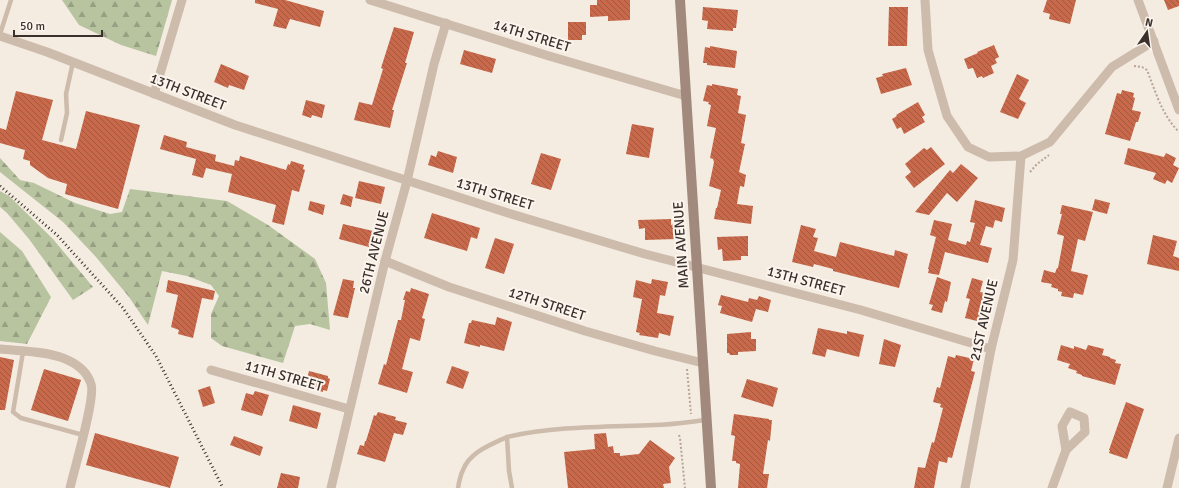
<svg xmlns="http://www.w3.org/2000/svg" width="1179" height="488" viewBox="0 0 1179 488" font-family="Signika,sans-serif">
<defs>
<pattern id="forest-firs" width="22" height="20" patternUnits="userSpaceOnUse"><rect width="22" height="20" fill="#b8c4a0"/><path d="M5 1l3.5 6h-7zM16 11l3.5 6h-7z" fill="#97a083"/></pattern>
<pattern id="building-back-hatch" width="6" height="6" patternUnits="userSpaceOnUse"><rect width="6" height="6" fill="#c8694b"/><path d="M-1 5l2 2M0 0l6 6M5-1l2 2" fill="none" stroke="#a4573f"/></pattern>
</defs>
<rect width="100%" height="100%" fill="#f4ebe1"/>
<g fill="url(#forest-firs)">
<path d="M62,0H172L156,56L121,45L79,25Z"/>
<path d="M0,158L20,180L34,183L75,203L110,214L122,212L130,189L227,201L268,225L315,259L326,283L330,330L310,324L295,326L283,363L222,346L211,338V314L219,296L211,285L187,276L162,271L148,325L129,297L96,257L63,222L0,172Z"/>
<path d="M0,191L9,196L53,239L93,287L73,300L29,239L7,213L0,207Z"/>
<path d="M0,232L22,251L51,297L27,344L0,341Z"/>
</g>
<g fill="url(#building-back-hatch)">
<path d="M255,0H285L324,11L320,27L290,19L286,29L273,26L278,9L255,3Z"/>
<path d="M597,0H630V20L608,21V16L590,17V5H597Z"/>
<path d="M1047,0H1076L1070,24L1049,19L1050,14L1043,12Z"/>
<path d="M1164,0H1179V6L1168,10Z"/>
<path d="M703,7L738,10L736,28H733V31L707,29L708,21L702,20Z"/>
<path d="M889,7H908L907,46H888Z"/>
<path d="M568,22H586V35H582V40H568Z"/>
<path d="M394,27L414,32L405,63H407L392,110H394L390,128L354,120L359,102L372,105L383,69L381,68Z"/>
<path d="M994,45L999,57L995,59L997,63L991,66L994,73L983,78L982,76L977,78L973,68L968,69L964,59L978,53L977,52Z"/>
<path d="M710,46L737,51L735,68L707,65V63H703L705,47L710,48Z"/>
<path d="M464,50L496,59L492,73L460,64Z"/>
<path d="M221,64L249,76L244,90L229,85L228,88L214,82Z"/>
<path d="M906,68L912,85L881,94L876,78L883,76L882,74Z"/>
<path d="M1017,74L1029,80L1019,99L1026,103L1018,119L1000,112Z"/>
<path d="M712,84L738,89L737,95L741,96L738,113L746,115L741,143L745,144L739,172L746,175L744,187L740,186L737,204L753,206L751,224L714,219L716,208H717L721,190L709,186L714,162L713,159L710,158L716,128L707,126L711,105L708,104L709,102L703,101L707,85L712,86Z"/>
<path d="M1122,90L1134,93L1133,97L1135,98L1132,110L1141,112L1138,122H1136L1130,141L1105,134L1117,93L1121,94Z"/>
<path d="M16,91L53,100L42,140L76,149L86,111L140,125L118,209L65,194L67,184L48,178L30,165V161L23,159L25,150L0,143V128L6,130Z"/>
<path d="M306,100L325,105L322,118L312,115L311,118L302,115Z"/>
<path d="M918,102L925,115L922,117L925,122L904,134L901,127L897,129L892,119L897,116L896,115Z"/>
<path d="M632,124L654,128L649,158L626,154Z"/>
<path d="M164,135L187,142L186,147L216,155L215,161L234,166L235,160L239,161L240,156L286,170L288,164L290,165L291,161L304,165L303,169L305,170L299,192L292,190L284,225L272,222L276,205L228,192L232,174L206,168L203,178L192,175L196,159L160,149Z"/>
<path d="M931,147L945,164L914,188L905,177L911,172L905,164L924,148L927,150Z"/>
<path d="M1128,148L1164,157L1166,153L1176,158L1173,165L1179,168L1172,183L1167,180L1165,184L1153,179L1156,173L1124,164Z"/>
<path d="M438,151L457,157L453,173L428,165L431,155L436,157Z"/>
<path d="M541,153L561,159L551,190L531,184Z"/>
<path d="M961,164L978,178L957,202L947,193L929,215L915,212L950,170L953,173Z"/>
<path d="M359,181L385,187L381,204L355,198Z"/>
<path d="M343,194L353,197L351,207L340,204Z"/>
<path d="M1095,199L1110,203L1107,214L1092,210Z"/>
<path d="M975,200L1005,208L1002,222L995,220L993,228L986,226L980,245L992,248L988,263L945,252L939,275L928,273L929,269H928L936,237L930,235L934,220L952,224L948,240L966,245L967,241L970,242L975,223L970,222Z"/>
<path d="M310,201L325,205L323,215L308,210Z"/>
<path d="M1062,205L1093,212L1085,241L1078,239L1071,271L1088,275L1083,295L1074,293L1073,298L1061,296L1062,292L1058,291V289L1051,287L1052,284L1041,282L1044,270L1055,273L1057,268H1058L1064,236L1057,234L1062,214H1060Z"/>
<path d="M432,213L480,228L477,239L471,237L467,251L424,238Z"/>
<path d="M671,219V225L675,224L676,239L645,240V228L639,229L638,220Z"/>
<path d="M343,224L373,231L369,247L339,239Z"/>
<path d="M801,225L816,229L813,237L818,238L814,251L836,257L840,242L894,256L895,250L908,254L899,288L833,271V269L814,264L813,267L792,262Z"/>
<path d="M1153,235L1177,241L1173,256L1179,258V271L1147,264Z"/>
<path d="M748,236V256H741V260L723,261L722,249L718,250L717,237Z"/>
<path d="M495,238L514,244L504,274L485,268Z"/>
<path d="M937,277L951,282L947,302L945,301L942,313L931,310L933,305L929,304Z"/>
<path d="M972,278L983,281L980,292L990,294L984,315H983L981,322L965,318L970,299L966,298Z"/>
<path d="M343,279L354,281L353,288H355L348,318L333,315Z"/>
<path d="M652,279L668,282L665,296L660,295L657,313L674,316L670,336L659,333L658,338L639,335L640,333L636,332L642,299L633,297L636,280L651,284Z"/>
<path d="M168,280L215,291L213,300L202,298L193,338L178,334L179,330L171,327L178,295L166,292Z"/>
<path d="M411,288L429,294L422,318L425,319L420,341L410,338L402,369L413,372L407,393L378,384L384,364L386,365L398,320H401L405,300H403L406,291L410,292Z"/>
<path d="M721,295L748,302L749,298L757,300L759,296L771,300L768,312L756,309L752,322L720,313L722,306L718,305Z"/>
<path d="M497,317L512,322L504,351L480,345V347L464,343L469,323H471L472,320L495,325Z"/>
<path d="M818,328L847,334V331L864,335L859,357L827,349L825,357L812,354Z"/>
<path d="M751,332V339H756V351L738,352V355H730L729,353H727V334Z"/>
<path d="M884,339L901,345L895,367L879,364Z"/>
<path d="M1061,345L1074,349V346L1086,350L1088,345L1104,349L1102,355L1110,357V358L1116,360L1115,363L1121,364L1115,385L1082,376V375L1076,373L1077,371L1068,368L1070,364L1057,360Z"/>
<path d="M956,355L974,359L971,371L975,372L952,458L948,457L947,463L939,461L934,488H914L918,467L925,468L932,442L934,443L943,408L940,407L941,404L933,402L937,387L940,388L948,356L955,358Z"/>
<path d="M0,357L14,360L5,410H0Z"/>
<path d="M452,366L469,372L463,389L446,383Z"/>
<path d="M44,369L81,380L68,421L31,410Z"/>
<path d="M309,371L328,376V378L330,379L327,391L323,390V392L305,387Z"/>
<path d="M747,379L778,388L773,407L741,397Z"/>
<path d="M210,386L215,403L203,407L198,390Z"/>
<path d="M255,391L269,395L262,416L241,410L246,393L253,395Z"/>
<path d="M1126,402L1144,409L1127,459L1109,453L1110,450H1109Z"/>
<path d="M293,405L321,413L317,429L289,421Z"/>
<path d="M378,412L396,417L395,420L407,423L403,435L394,433L385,462L357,454L360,445L364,446L365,441H366L374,415L376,416Z"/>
<path d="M734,414L769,419V420H772L770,441L768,440L763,474H769L767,488H738L740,464L736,463V461H732L735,436L731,435Z"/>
<path d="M95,433L179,457L170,488L86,465Z"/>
<path d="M606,433L608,447L613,446L614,453H620V456L639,454L650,440L675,458L669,467L671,483L663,484L664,488H568L564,452L595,449L594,434Z"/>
<path d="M234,436L263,447L260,456L230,445Z"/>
<path d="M281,473L300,477L298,488H277Z"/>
</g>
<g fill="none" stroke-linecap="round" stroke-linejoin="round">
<g stroke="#b9a596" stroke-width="2" stroke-dasharray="2 2" stroke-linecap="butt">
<path d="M1134,66L1142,67L1147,70C1156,93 1162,115 1179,132"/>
<path d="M1030,172L1037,164L1049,155"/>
<path d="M687,369L691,414"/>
<path d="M679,435L680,438L685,488"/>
</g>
<g stroke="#cdbbac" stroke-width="4.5">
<path d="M0,34L11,0"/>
<path d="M61,140L67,113L66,94L73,62"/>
<path d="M23,352L13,412L21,418L83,435"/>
<path d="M458,488C459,482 460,476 463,470C470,452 490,445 507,437"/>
<path d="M512,488L509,471L507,437C555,426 605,427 654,425C671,425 689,422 706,420"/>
</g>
<g stroke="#cdbbac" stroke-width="9">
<path d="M370,0L549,56L686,96"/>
<path d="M925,0L928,50L947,116L968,147L989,157L1021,156L1050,142L1112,67L1154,41"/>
<path d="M1138,0L1179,110"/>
<path d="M0,36L47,52L235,125L508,213L645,254L861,310L991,349"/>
<path d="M154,94L182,0"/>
<path d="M385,261L449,287L585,331L655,351L703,363"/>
<path d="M0,349C20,351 44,351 63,358C76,363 87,371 91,384C96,397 74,470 70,488"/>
<path d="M211,370L349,409"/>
<path d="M1070,412L1084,418L1085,432L1066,450L1062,426Z"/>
<path d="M331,488L385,261L407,181L434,64L446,23"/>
<path d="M965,488L991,349L1013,260L1021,156"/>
<path d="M1052,488L1066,450"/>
<path d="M1167,488L1179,438"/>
</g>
<path stroke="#a18a7d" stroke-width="10" d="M680,0L711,488"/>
<path stroke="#3b302b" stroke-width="3" stroke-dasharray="1 3" stroke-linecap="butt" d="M0,186L57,235L123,308L156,356L223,488"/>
</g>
<g text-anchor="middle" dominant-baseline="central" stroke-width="4" stroke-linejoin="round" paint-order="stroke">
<g font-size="14" fill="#3b302b" stroke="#fbf5ee">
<text transform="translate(532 36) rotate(17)">14TH STREET</text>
<text transform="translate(188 92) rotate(21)">13TH STREET</text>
<text transform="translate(495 194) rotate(17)">13TH STREET</text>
<text transform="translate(681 245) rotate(-94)">MAIN AVENUE</text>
<text transform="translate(374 252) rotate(-76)">26TH AVENUE</text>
<text transform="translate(806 281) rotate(15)">13TH STREET</text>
<text transform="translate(547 304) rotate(18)">12TH STREET</text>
<text transform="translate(984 320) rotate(-77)">21ST AVENUE</text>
<text transform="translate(284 376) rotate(16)">11TH STREET</text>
</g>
</g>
<g transform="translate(1147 32) rotate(13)" stroke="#fbf5ee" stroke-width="3" paint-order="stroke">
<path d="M0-3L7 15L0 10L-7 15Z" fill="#3b302b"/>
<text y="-6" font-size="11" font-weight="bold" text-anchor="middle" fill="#3b302b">N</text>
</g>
<path d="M14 30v6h88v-6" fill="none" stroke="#3b302b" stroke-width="2"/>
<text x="20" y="30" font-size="12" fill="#3b302b" stroke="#fbf5ee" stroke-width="3" paint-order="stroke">50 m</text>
</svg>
